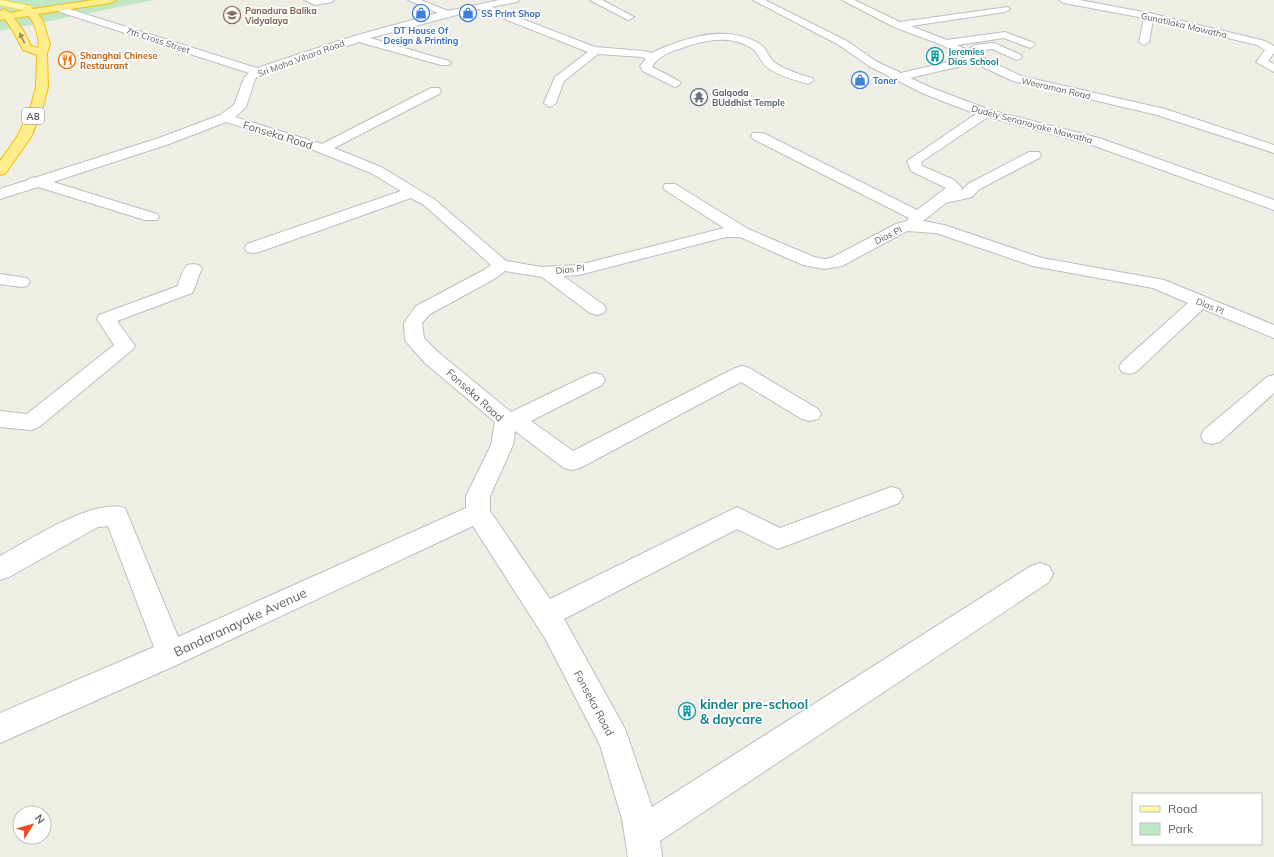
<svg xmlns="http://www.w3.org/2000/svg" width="1274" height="857" viewBox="0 0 1274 857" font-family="Mulish,sans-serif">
<rect width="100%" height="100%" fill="#efeee4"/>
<path fill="#c0e7c3" d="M0,0H154L0,31Z"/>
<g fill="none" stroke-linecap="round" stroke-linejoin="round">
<g stroke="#bcbdc3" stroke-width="2">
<g id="minor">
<path d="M304,0H334L332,2L315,5Z"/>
<path d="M408,0H421L448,11L499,0H519L517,2L491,7L595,47L644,51L651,53C684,38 726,23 760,44C766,48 768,56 773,61C784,70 799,74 812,78L814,80L808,84C795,80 779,76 768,68C761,63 759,54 753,49C731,34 704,40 682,48C671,52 657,56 652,67L679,81L681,83L679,85L675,87L643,71L640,66L646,59L642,57L598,54L564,81L556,103L550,107L544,103L555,77L588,52L479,9L370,38L449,61L451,63L449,65H441L359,42L261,74L255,79L246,107L235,117L322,144L431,88H439L441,91L439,94L334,148L381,167L434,199L506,261L541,267L579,265L724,228L665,190L663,187L665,184H675L748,229L814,257L824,259L831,258L896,224L907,221L909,218L753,139L751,136L753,133H763L917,210L946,188L911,171L907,161L976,114L924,94L869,66L839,45L753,0H765L847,41L877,62L901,73L965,58L942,45L894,27L842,0H854L900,22L1008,7L1010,9L1005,12L911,26L947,40L1005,32L1034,43L1035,45L1030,48L1004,38L957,45L1021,76L1165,109L1274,145V153L1157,115L1013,81L974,63L910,78L932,88L990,110L1099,138L1274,200V210L1089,144L988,117L921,162L922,166L954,180L962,188L961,191L968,184L1029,152H1039L1041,155L1039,158L978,190L972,197L946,203L923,221L944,225L1042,258L1164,280L1274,325V338L1203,309L1136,372L1129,374L1122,372L1119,367L1122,362L1188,303L1153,288L1033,266L936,233L907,231L842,266L824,269L803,265L740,237H726L579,275L563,276L604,305L606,309L604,313L597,315L590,313L542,277L505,271L496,278L430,314L422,323L424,338L439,353L511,412L588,375L595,373L602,375L605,380L602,385L531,421L573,451L735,368L742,366L749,368L818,409L821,414L818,419L810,421L802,419L741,382L580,468L572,470L564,468L515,431L513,445L490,496V511L550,599L737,507L780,528L891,487L899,489L903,496L899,503L778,549L737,529L564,619L625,729L652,807L1031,566L1040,563L1049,566L1053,574L1049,582L660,841L662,857H628L622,819L600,745L546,640L473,526L181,663L0,743V713L154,647L108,526L98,527L9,577L0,580V556C30,540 92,498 125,508L178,637L466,508V496L491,445L495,422L425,363L408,344L405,340L404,323L416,306L484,270L491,265L424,205L411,198L259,252L253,253L247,252L245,248L247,244L401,191L371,173L301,145L226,122L169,144L53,182L157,214L159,217L157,220H145L38,187L0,199V189L28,180L30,178L37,177L159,138L220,115L234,105L244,78L249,73L60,12L54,7L56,5H62L66,8L257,68L354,36L438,13Z"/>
<path d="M590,0H602L634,17L629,20L626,19Z"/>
<path d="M1059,0H1079L1149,13L1265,41L1274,46V53L1268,61L1274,64V72L1256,62L1265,50L1257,45L1153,20L1149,42L1144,45L1139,42L1144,18L1064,3Z"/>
<path d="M994,43L1021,55L1022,57L1017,60L992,49L975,51L970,48L975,45Z"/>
<path d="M193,264L199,265L202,269C197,277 197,286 192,293L117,321L135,346L132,350L39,427L31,430L0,427V411L27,414L114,345L97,319L99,315L178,286C180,278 182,272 187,265Z"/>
<path d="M0,274L27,278L30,282L27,286L21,287L0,284Z"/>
<path d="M1274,375V393L1220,442L1212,444L1204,442L1201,436L1204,430L1267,377Z"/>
</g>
</g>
<g stroke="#f5d757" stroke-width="2">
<path id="major" d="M0,0L30,6L32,8L27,11L0,5Z"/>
</g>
<g stroke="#f3bd00" stroke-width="2">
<path id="highway" d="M93,0H116L111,3L38,14L42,19L50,44L47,53L48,87L42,110L31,137L5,174L0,175V161L17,137L30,110L36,87L37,55L23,50L13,31L5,19L0,20V11L4,9L10,13L24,10L22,8L27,5L33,9ZM29,16C34,22 41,40 38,48L31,46L23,30L14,18Z"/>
</g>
<use href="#minor" fill="#fff" fill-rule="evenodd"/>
<use href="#major" fill="#fff9a9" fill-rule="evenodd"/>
<use href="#highway" fill="#ffec8b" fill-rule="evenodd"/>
</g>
<defs><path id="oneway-solid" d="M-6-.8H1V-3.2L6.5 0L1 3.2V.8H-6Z"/></defs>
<use fill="#959072" href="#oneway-solid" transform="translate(22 38) rotate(-116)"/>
<defs>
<g id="shop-ring" transform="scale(0.9)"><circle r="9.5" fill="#fff" stroke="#3f7fe0" stroke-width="1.5"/><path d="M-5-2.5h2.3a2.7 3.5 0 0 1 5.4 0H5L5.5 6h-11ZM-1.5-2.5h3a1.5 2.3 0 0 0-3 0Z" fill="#3f7fe0"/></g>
<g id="school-ring" transform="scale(0.9)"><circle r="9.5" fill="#fff" stroke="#8d6e63" stroke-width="1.5"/><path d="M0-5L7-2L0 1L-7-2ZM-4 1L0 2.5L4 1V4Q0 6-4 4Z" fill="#8d6e63"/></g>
<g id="building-ring" transform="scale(0.9)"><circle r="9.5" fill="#fff" stroke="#0f9aa8" stroke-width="1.5"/><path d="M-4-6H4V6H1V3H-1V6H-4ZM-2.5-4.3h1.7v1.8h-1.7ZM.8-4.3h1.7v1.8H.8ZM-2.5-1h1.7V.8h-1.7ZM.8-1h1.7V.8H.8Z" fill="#0f9aa8"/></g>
<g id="restaurant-ring" transform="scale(0.9)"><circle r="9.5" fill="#fff" stroke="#e8710a" stroke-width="1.5"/><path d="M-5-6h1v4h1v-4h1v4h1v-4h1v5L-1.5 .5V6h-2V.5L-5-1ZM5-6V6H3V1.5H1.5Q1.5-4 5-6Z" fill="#e8710a"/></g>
<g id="temple-ring" transform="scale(0.9)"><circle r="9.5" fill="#fff" stroke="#6b7280" stroke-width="1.5"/><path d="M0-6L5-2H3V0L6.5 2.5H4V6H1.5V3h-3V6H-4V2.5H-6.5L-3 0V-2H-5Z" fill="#6b7280"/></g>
</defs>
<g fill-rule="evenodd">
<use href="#shop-ring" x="421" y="13"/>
<use href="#shop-ring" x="468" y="13"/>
<use href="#school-ring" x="232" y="15"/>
<use href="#building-ring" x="935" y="56"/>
<use href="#restaurant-ring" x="67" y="60"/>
<use href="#shop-ring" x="860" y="80"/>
<use href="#temple-ring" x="699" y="97"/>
<use href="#building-ring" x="687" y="711"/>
</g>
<g text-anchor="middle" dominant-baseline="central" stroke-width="3.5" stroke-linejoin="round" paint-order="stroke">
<g font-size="9" font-weight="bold" fill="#785e54" stroke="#fff" text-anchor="start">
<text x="245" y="10">Panadura Balika<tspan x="245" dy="10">Vidyalaya</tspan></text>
</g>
<g font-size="9" font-weight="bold" fill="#366cbe" stroke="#fff" text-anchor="start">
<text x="481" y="13">SS Print Shop</text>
<text x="421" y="30" text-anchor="middle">DT House Of<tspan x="421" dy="10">Design &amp; Printing</tspan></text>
<text x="873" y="80">Toner</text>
</g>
<g font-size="9" fill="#5c5f65" stroke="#fff">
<text transform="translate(1184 25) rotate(13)">Gunatilaka Mawatha</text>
<text transform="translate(158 40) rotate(18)">7th Cross Street</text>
<text transform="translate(301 58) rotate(-20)">Sri Maha Vihara Road</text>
<text transform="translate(1056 88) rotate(13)">Weeraman Road</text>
<text transform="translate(1032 124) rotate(15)">Dudely Senanayake Mawatha</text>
<text transform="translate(888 235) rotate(-26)">Dias Pl</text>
<text transform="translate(570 269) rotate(-6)">Dias Pl</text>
<text transform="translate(1210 306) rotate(22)">Dias Pl</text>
</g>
<g font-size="9" font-weight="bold" fill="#0d838f" stroke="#fff" text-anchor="start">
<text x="948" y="51">Jeremies<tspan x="948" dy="10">Dias School</tspan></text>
</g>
<g font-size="9" font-weight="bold" fill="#c56008" stroke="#fff" text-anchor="start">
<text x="80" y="55">Shanghai Chinese<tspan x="80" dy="10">Restaurant</tspan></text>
</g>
<g font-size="9" font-weight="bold" fill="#5b616d" stroke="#fff" text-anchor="start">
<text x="712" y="92">Galgoda<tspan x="712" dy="10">BUddhist Temple</tspan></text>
</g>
<rect fill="#fff" stroke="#8d8f93" stroke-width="1" x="22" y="108" width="22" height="16" rx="3"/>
<g font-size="10" font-weight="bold" fill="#5c5f65">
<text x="33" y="116">A8</text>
</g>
<g font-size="11" fill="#5c5f65" stroke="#fff">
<text transform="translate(278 135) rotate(17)">Fonseka Road</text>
<text transform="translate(475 395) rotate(42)">Fonseka Road</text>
<text transform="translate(594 703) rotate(62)">Fonseka Road</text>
</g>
<g font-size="13" fill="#5c5f65" stroke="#fff">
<text transform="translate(240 622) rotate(-25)">Bandaranayake Avenue</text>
</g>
<g font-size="13" font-weight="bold" fill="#0d838f" stroke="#fff" text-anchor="start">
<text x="700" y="704">kinder pre-school<tspan x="700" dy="15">&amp; daycare</tspan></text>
</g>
</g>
<rect x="1132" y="793" width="130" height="52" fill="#ffffff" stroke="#bebfc1"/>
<rect x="1140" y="806" width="20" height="6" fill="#fff9a9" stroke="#bebfc1"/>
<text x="1168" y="813" font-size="12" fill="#5c5f65">Road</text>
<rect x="1140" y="823" width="20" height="12" fill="#c0e7c3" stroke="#bebfc1"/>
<text x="1168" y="833" font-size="12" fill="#5c5f65">Park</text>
<g transform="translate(32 825) rotate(53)"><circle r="19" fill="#ffffff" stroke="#bebfc1"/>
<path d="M0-3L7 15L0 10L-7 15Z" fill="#ee4c2b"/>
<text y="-6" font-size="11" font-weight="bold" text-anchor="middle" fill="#5c5f65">N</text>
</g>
</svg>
